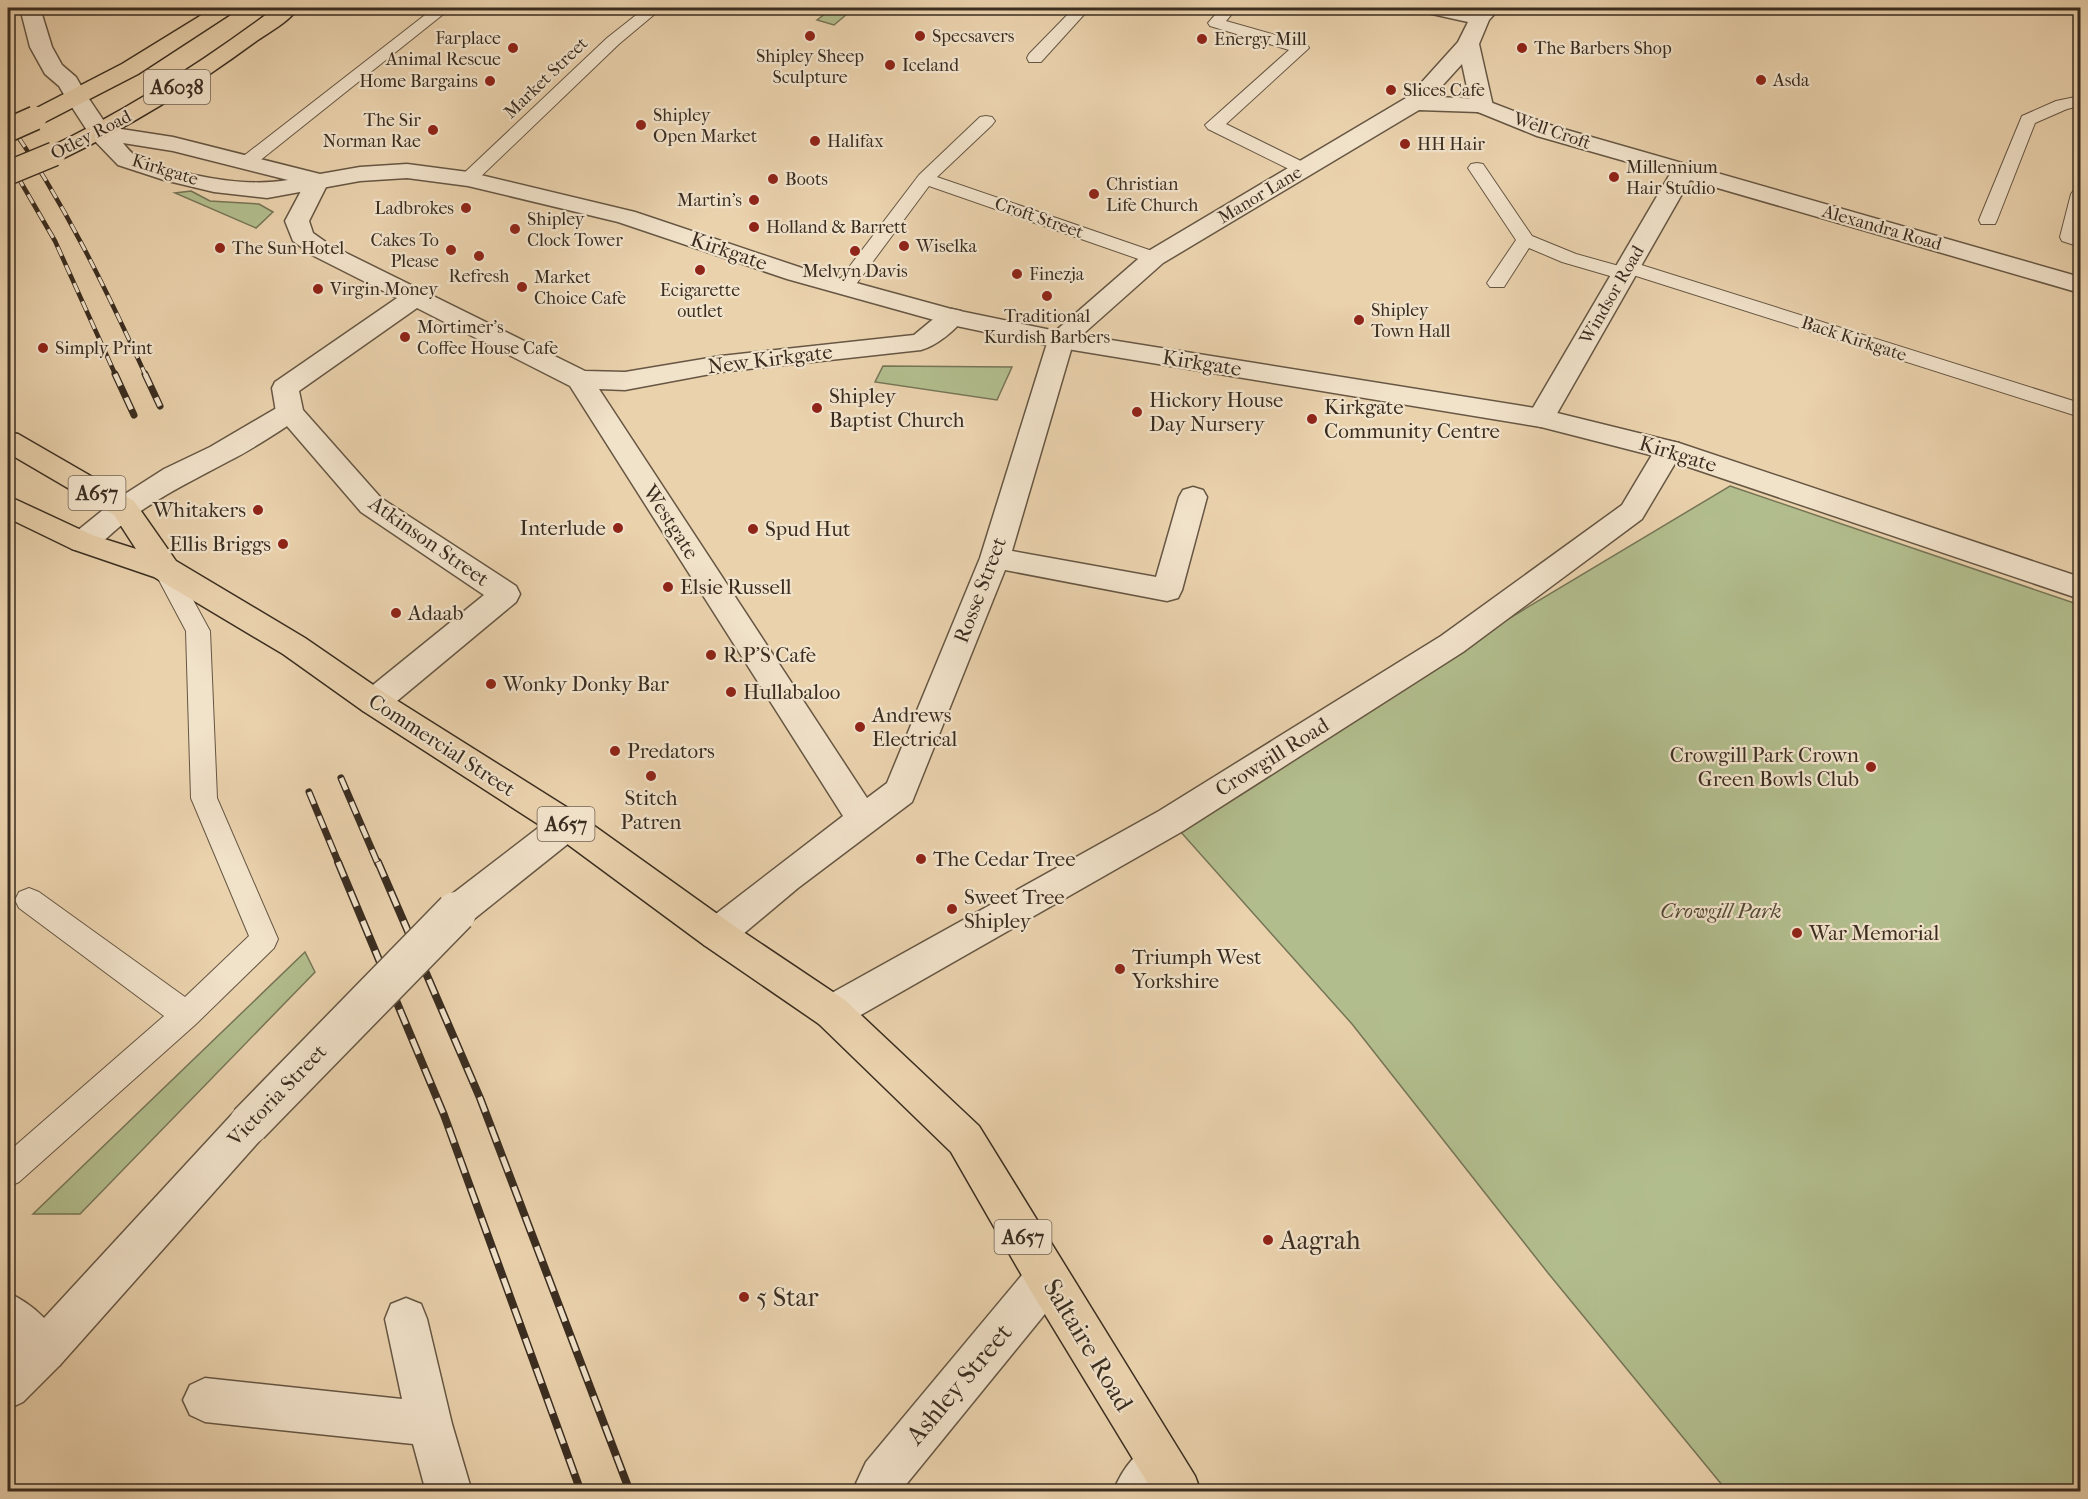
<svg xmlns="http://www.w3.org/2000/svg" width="2088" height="1499" viewBox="0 0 2088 1499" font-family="'IM FELL French Canon',serif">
<rect width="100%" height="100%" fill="#ead2ad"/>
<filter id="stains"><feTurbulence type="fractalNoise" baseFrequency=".00333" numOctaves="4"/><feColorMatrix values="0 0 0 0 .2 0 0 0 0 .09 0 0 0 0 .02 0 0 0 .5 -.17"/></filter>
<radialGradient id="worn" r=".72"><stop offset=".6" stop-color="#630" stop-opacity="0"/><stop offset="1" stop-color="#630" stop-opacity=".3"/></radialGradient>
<g fill="#b2bd8d" stroke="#767556" stroke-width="1.5">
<path d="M833,8H854L834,25L817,20Z"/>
<path d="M191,191L210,201L259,204L273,212L256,228L175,193Z"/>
<path d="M883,366L1012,367L997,400L875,382Z"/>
<path d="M1730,486L2080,605V1491H1727L1548,1273L1352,1024L1171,821Z"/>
<path d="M305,952L315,972L80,1214H33Z"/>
</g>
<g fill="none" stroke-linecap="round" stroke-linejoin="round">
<g stroke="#665643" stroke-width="2">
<g id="service">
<path d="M129,8H146L138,13L131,11Z"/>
<path d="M434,8H451L253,166H241L238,162L241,158Z"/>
<path d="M645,8H662L619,44L474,183H462L459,179L462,175L607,38Z"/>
<path d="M1074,8H1090L1041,62H1029L1027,58L1029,54Z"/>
<path d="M1221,8H1237L1226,21L1307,44L1309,48L1226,124L1309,165L1312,169L1309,173H1297L1208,129L1205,125L1289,50L1210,26L1208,23Z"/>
<path d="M2080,96V106L2067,109L2035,123L1997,220L1995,224H1981L1979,220L2022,116L2056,101Z"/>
<path d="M986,116L992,117L995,121L992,125L937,177L1161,254L1164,258L1161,262H1147L929,186L851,291H837L834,287L837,283L919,175L980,117Z"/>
<path d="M1477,163L1483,164L1532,236L1576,254L1619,266L1621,263H1635L2080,403V417L1633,275L1624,280L1617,278L1562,262L1529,248L1504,287H1490L1487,283L1516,240L1468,168L1471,164Z"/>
<path d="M2080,188V247L2062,241L2060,237L2071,194L2074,190Z"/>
<path d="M165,561L173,563L210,631L217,798L278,939L274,948L196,1024L19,1182L8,1187V1152L164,1016L19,908L15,900L19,892L29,888L39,892L185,997L249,936L191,798L186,631L153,569L157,563Z"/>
</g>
</g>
<g stroke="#665643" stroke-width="3">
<g id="pedestrian">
<path d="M1420,8H1459L1475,11L1479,8H1500L1489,20L1479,44L1493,106L1490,111L1482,113L1474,111L1471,106L1462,64L1422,108L1414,110L1406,108L1403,103L1458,42L1468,22L1423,12Z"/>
<path d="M290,403L300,406L304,412L300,418C276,433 253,449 229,461C190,482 152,500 118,528C104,540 92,555 72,549L67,542L72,535L114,501L164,469L210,447L280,406Z"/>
</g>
</g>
<g stroke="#665643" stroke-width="3">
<g id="minor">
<path d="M20,8H40L52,47L62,65L76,77L88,98L85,103L77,105L69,103L59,86L45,74L30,47Z"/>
<path d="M1414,96L1482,99L1553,126L2080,277V293L1690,180L1551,424L1541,427L1531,424L1527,418L1670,174L1537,136L1478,112L1419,110L1163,263L1073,343L1012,551L1156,577L1179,497L1183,490L1193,487L1203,490L1207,497L1182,590L1178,598L1167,601L1005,570L912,802L798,888L730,945L717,950L704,945L699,934L704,923L843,816L570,386L417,308L299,391L303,410L381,498L516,586L520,594L516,602L385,711L374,714L363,711L358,702L363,693L484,595L361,512L280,418L276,412L272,388L275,382L397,298L312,255L293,241L285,221L309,176L317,174L325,176L329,181L309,221L313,233L330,245L585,371L625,372L721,356L914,335L943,311L952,309L961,311L965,317C956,330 936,346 921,350L721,372L625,390L599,389L867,798L887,783L980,558L1048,340L1052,334L1145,253L1406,98Z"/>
<path d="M1669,441L1679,443L1683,450L1642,519L1463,652L1183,831L845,1024L832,1029L819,1024L813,1012L819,1000L1159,811L1441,636L1622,505L1659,443Z"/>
<path d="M1047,1257L1062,1263L1068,1278L1062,1293L900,1492H852L866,1462L1032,1263Z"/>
<path d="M8,1293C32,1303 56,1326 66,1350L60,1365L45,1371L30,1365L8,1343Z"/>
<path d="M406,1298L421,1304L427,1319L452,1424L472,1492H426L413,1444L205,1422L190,1415L183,1400L190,1385L205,1378L402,1399L385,1319L391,1304Z"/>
<path d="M1160,1440L1176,1446L1182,1462L1176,1478L1165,1492H1113C1122,1469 1137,1449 1160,1440Z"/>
</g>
</g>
<g stroke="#665643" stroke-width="3">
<g id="tertiary">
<path d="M77,91L85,93L108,127L173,137L320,174L360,167L407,164L468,172L635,212L805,269L955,310L1061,332L1541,409L1679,443L2080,577V599L1662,458L1541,427L1061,348L952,325L787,279L618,222L468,186L407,178L360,181L267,198L214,192L164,180L118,165L92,138L66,98L69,93ZM123,143L173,151L288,180C244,188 178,175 136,156C131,153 127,148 123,143Z"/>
<path d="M567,811L579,815L584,825L579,835L469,923L456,927L443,923L438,912L443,901L555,815Z"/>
<path d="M249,1106L263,1111L269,1124L263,1137L60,1365L23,1402L8,1409V1357L235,1111Z"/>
</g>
</g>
<g stroke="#3a2d20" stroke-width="3">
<g id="primary">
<path d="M213,8H236L233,12L138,74L43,123L35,125L27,123L24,118L27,113L122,64Z"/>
<path d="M275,8H298C289,22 269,32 255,42C194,87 130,126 62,159L54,161L46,159L42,154L46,149C128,110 203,62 275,8Z"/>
<path d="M8,432L18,434L134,501L176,561L305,638L385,693L579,815L730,923L845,1000L979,1126L1195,1476L1201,1492H1153L1032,1293L951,1152L819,1024L704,945L555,835L363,711L283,654L154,577L72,549L8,518V496L92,535L136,549L114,515L8,453Z"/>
</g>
</g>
<use href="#service" fill="#f1e2ca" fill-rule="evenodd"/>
<use href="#pedestrian" fill="#f1e2ca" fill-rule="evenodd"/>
<use href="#minor" fill="#f1e2ca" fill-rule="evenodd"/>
<use href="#tertiary" fill="#f1e2ca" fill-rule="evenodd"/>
<use href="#primary" fill="#ead2ad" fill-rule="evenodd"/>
<g stroke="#3a2d20" stroke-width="4.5">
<g id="rail-far2">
<path d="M8,122C64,202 105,287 146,376"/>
<path d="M8,160L55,241L116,376"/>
</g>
</g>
<g stroke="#3a2d20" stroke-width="7">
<g id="rail-far1">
<path d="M115,374L134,415"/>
<path d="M145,374L160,406"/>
<path d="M341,778L378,864"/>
<path d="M309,792L339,864"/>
</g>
</g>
<g stroke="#3a2d20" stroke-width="8">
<g id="rail">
<path d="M338,862L444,1115L581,1492"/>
<path d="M378,862L480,1098L630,1492"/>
</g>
</g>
<use href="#rail-far2" stroke="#f1e2ca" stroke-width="3" stroke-dasharray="10" stroke-linecap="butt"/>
<use href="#rail-far1" stroke="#f1e2ca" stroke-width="4.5" stroke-dasharray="13" stroke-linecap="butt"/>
<use href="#rail" stroke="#f1e2ca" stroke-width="5" stroke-dasharray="16" stroke-linecap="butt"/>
<g stroke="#665643" stroke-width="43" stroke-linecap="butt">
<path id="tertiary-bridge" d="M249,1124L456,912"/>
</g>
<g stroke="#3a2d20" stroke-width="26" stroke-linecap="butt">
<g id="primary-bridge">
<path d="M8,130L35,118"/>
<path d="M8,173L54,154"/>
</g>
</g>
<use href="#tertiary-bridge" stroke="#f1e2ca" stroke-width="40"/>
<use href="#primary-bridge" stroke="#ead2ad" stroke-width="23"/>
</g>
<g fill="#8f2418" stroke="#f1e2ca" stroke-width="2">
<circle cx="810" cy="36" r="6"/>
<circle cx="920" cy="36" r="6"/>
<circle cx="1202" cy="39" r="6"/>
<circle cx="513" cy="48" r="6"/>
<circle cx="1522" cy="48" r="6"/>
<circle cx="890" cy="65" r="6"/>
<circle cx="1761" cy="80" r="6"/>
<circle cx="490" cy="81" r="6"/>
<circle cx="1391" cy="90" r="6"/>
<circle cx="641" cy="125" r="6"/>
<circle cx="433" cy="130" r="6"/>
<circle cx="815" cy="141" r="6"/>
<circle cx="1405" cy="144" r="6"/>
<circle cx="1614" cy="177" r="6"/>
<circle cx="773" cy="179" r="6"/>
<circle cx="1094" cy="194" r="6"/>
<circle cx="754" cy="200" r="6"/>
<circle cx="466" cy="208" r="6"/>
<circle cx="754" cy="227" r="6"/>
<circle cx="515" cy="229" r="6"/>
<circle cx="904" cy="246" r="6"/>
<circle cx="220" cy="248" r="6"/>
<circle cx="451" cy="250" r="6"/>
<circle cx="855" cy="251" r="6"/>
<circle cx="479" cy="256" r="6"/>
<circle cx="700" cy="270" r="6"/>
<circle cx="1017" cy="274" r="6"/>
<circle cx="522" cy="287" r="6"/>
<circle cx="318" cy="289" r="6"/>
<circle cx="1047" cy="296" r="6"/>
<circle cx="1359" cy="320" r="6"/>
<circle cx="405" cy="337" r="6"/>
<circle cx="43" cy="348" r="6"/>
<circle cx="817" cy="408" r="6"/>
<circle cx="1137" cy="412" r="6"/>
<circle cx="1312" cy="419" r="6"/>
<circle cx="258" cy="510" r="6"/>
<circle cx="618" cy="528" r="6"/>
<circle cx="753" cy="529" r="6"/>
<circle cx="283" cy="544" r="6"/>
<circle cx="668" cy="587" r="6"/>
<circle cx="396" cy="613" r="6"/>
<circle cx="711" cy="655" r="6"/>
<circle cx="491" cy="684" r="6"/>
<circle cx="731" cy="692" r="6"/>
<circle cx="860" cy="727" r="6"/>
<circle cx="615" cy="751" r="6"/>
<circle cx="1871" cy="767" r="6"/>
<circle cx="651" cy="776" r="6"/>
<circle cx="921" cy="859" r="6"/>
<circle cx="952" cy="909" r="6"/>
<circle cx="1797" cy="933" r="6"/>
<circle cx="1120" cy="969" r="6"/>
<circle cx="1268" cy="1240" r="6"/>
<circle cx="744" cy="1297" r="6"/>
</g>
<g text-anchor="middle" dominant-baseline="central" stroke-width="4.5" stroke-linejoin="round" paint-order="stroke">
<g font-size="18" fill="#3a2d20" stroke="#f1e2ca" text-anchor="start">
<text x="932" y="36">Specsavers</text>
<text x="501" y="38" text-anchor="end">Farplace<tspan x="501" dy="21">Animal Rescue</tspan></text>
<text x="1214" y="39">Energy Mill</text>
<text x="1534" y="48">The Barbers Shop</text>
<text x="810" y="56" text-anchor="middle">Shipley Sheep<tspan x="810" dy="21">Sculpture</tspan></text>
<text x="902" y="65">Iceland</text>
<text x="1773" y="80">Asda</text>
<text x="478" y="81" text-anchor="end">Home Bargains</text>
<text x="1403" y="90">Slices Cafe</text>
<text x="653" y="115">Shipley<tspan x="653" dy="21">Open Market</tspan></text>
<text x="421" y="120" text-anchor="end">The Sir<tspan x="421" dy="21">Norman Rae</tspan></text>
<text x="827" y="141">Halifax</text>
<text x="1417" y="144">HH Hair</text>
<text x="1626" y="167">Millennium<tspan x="1626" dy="21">Hair Studio</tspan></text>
<text x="785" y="179">Boots</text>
<text x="1106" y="184">Christian<tspan x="1106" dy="21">Life Church</tspan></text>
<text x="742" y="200" text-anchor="end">Martin's</text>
<text x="454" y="208" text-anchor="end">Ladbrokes</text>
<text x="527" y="219">Shipley<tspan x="527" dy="21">Clock Tower</tspan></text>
<text x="766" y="227">Holland &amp; Barrett</text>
<text x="439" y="240" text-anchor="end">Cakes To<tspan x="439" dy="21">Please</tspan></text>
<text x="916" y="246">Wiselka</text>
<text x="232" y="248">The Sun Hotel</text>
<text x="855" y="271" text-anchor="middle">Melvyn Davis</text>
<text x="1029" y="274">Finezja</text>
<text x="479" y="276" text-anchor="middle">Refresh</text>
<text x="534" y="277">Market<tspan x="534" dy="21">Choice Cafe</tspan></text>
<text x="330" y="289">Virgin Money</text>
<text x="700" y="290" text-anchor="middle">Ecigarette<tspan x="700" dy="21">outlet</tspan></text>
<text x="1371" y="310">Shipley<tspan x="1371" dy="21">Town Hall</tspan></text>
<text x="1047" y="316" text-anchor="middle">Traditional<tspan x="1047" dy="21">Kurdish Barbers</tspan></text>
<text x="417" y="327">Mortimer's<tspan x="417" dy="21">Coffee House Cafe</tspan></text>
<text x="55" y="348">Simply Print</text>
</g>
<g font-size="18" fill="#3a2d20" stroke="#f1e2ca">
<text transform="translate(546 78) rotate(-44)">Market Street</text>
<text transform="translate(1552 131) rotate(19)">Well Croft</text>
<text transform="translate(91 135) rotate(-27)">Otley Road</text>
<text transform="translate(165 170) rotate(17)">Kirkgate</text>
<text transform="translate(1260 195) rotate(-31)">Manor Lane</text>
<text transform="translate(1039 218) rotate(19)">Croft Street</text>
<text transform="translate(1882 228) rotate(16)">Alexandra Road</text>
<text transform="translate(1612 295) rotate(-60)">Windsor Road</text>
<text transform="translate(1854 339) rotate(18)">Back Kirkgate</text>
</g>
<g fill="#f1e2ca" stroke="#716353" stroke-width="1.5">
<rect x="144" y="70" width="66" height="34" rx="4.5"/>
<rect x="68.5" y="476" width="57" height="34" rx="4.5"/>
<rect x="537.5" y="807" width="57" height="34" rx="4.5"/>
<rect x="994.5" y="1220" width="57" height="34" rx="4.5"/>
</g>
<g font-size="20" font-weight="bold" fill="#3a2d20">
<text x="177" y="87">A6038</text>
<text x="97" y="493">A657</text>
<text x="566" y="824">A657</text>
<text x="1023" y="1237">A657</text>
</g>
<g font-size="21" fill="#3a2d20" stroke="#f1e2ca">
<text transform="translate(729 251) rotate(19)">Kirkgate</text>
<text transform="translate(770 359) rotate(-7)">New Kirkgate</text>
<text transform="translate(1202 363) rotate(9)">Kirkgate</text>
<text transform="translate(1678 454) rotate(17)">Kirkgate</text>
<text transform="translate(671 522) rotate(57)">Westgate</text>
<text transform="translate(429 541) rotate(35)">Atkinson Street</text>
<text transform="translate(980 590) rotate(-69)">Rosse Street</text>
<text transform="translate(442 745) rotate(33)">Commercial Street</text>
<text transform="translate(1272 757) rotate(-32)">Crowgill Road</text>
<text transform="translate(277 1095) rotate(-46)">Victoria Street</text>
</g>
<g font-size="21" fill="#3a2d20" stroke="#f1e2ca" text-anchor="start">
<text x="829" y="396">Shipley<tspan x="829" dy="24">Baptist Church</tspan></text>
<text x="1149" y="400">Hickory House<tspan x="1149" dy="24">Day Nursery</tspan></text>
<text x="1324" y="407">Kirkgate<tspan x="1324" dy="24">Community Centre</tspan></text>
<text x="246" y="510" text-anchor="end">Whitakers</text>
<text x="606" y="528" text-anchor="end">Interlude</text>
<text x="765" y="529">Spud Hut</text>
<text x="271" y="544" text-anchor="end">Ellis Briggs</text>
<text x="680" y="587">Elsie Russell</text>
<text x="408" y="613">Adaab</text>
<text x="723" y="655">R.P'S Cafe</text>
<text x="503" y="684">Wonky Donky Bar</text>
<text x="743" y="692">Hullabaloo</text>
<text x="872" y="715">Andrews<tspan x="872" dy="24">Electrical</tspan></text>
<text x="627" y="751">Predators</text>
<text x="1859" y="755" text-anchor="end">Crowgill Park Crown<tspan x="1859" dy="24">Green Bowls Club</tspan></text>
<text x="651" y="798" text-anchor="middle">Stitch<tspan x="651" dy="24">Patren</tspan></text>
<text x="933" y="859">The Cedar Tree</text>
<text x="964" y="897">Sweet Tree<tspan x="964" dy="24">Shipley</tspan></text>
<text x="1809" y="933">War Memorial</text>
<text x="1132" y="957">Triumph West<tspan x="1132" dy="24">Yorkshire</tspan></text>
</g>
<g font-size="21" font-style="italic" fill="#524a36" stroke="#f1e2ca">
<text x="1721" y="911">Crowgill Park</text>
</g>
<g font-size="26" fill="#3a2d20" stroke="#f1e2ca" text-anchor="start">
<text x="1280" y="1240">Aagrah</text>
<text x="756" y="1297">5 Star</text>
</g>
<g font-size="26" fill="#3a2d20" stroke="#f1e2ca">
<text transform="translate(1088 1345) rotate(59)">Saltaire Road</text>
<text transform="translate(959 1384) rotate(-50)">Ashley Street</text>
</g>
</g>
<rect width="2088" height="1499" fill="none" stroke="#ead2ad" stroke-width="30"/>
<rect x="9" y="9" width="2070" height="1481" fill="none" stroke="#3a2d20" stroke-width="3"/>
<rect x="15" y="15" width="2058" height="1469" fill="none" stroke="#3a2d20" stroke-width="1.5"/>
<rect width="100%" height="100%" filter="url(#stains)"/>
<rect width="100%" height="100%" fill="url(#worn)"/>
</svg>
